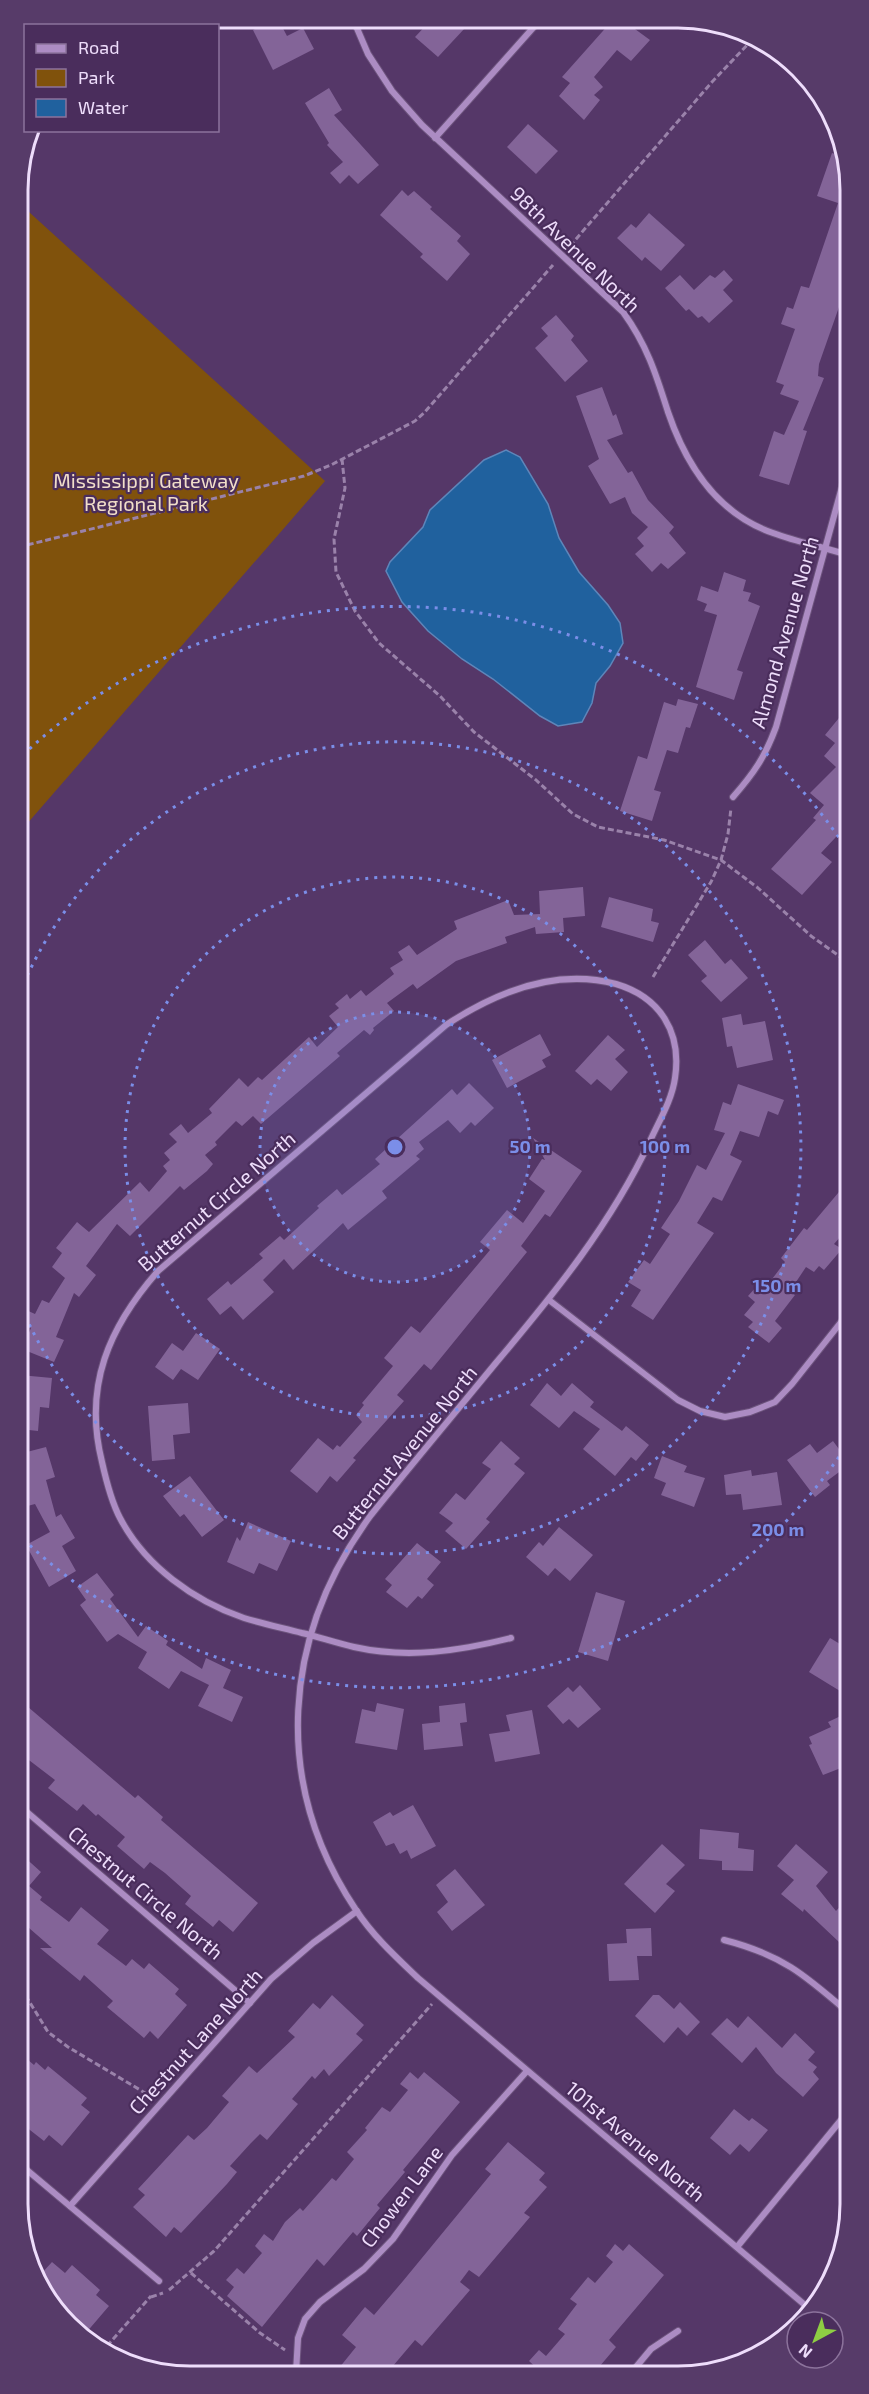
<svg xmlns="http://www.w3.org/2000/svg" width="869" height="2394" viewBox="0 0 869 2394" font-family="'Exo 2',sans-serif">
<rect width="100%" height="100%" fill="#553768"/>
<path fill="#80520c" d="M18,202L325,481L19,833Z"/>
<path fill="#20619e" stroke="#5e86ba" stroke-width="1.5" d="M506,450L520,457L548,504L559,538L579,572L608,605L620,623L623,643L610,666L596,683L592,703L582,722L558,726L540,716L493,679L462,659L428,631L402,602L386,571L390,562L423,527L430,510L484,460Z"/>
<g fill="#836498">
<path d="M276,19H278L287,36L303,28L314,49L273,70L253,30Z"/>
<path d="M431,20H456L465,28L438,57L415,37Z"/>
<path d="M624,21L650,40L631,61L617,50L594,77L603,87L594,95L600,100L584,120L559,96L570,83L562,77L610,23L617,29Z"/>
<path d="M329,88L342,110L334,115L379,165L358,184L349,175L340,184L330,173L343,162L327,145L329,143L305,103Z"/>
<path d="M528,124L558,151L536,174L507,147Z"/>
<path d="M832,153L848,158V263L839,288L845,290L819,364L818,376L824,378L803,430L807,431L789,485L759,476L774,431L784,435L799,401L780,394L784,385L776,382L795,329L781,324L787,307L793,309L801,286L809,288L838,203L817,196Z"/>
<path d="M402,190L408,196L414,191L432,207L430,209L461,236L457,241L470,254L447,281L420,257L423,254L380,215Z"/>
<path d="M649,213L685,245L661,271L645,257L642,261L617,238L631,224L636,228Z"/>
<path d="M724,270L733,280L723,290L733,301L709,323L702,316L698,318L689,309L686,311L665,288L680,275L694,290L710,275L715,278Z"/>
<path d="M556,315L574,336L571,340L588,361L565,382L535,348L548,336L541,328Z"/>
<path d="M602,387L613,416L616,414L623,434L607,440L628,473L632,471L648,500L674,527L669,533L686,553L668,569L661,563L652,572L635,554L644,546L637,538L648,527L632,513L625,497L610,504L588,466L599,459L576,396Z"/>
<path d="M724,572L746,580L743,591L751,593L748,601L760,606L737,670L743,672L734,700L696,687L717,615L704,611L707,604L697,600L701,586L718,592Z"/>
<path d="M678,699L698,704L690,728L686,727L678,753L667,750L654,790L661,792L652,821L620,811L638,756L647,759L664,702L676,706Z"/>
<path d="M848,707L849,823L821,853L832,862L802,895L771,869L816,820L813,818L824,805L810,793L836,767L824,756L835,743L825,735Z"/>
<path d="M583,887L585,916L563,918L564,932L536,934L535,927L505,937L507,943L456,961L417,989L413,984L387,1003L394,1011L373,1028L374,1030L370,1035L364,1030L337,1053L340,1056L261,1124L253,1116L242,1126L236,1121L215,1142L217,1145L205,1155L213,1164L207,1171L184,1190L180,1186L130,1236L117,1224L86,1266L96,1275L79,1297L74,1293L56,1337L64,1340L54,1362L22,1349L31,1328L20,1324L24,1309L35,1314L42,1300L49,1303L65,1278L52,1267L62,1253L56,1248L77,1222L89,1232L140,1182L149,1192L167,1171L163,1166L170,1160L164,1153L177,1142L169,1134L181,1124L188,1133L212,1113L209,1109L239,1078L248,1087L258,1077L262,1080L309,1037L317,1047L338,1027L329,1016L339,1008L335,1004L347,994L350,999L361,990L366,996L394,974L390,968L403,960L398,952L409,945L417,955L457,929L454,921L508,900L514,915L540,914L539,891Z"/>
<path d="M609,897L653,909L651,921L659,923L653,942L601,927Z"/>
<path d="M705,940L725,964L731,959L748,978L721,1002L701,981L707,976L688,955Z"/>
<path d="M741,1014L743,1025L765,1021L773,1060L737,1068L732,1046L727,1047L722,1018Z"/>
<path d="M540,1034L551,1055L542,1060L546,1067L507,1088L492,1060Z"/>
<path d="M608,1035L625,1050L615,1059L628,1072L611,1091L597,1079L591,1085L575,1071Z"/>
<path d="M469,1083L494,1108L475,1126L471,1122L460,1133L448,1120L419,1142L424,1149L416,1156L420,1159L382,1191L387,1198L348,1230L343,1223L293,1270L284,1259L263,1280L274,1292L243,1320L231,1306L220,1315L207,1299L228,1281L231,1285L263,1258L259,1254L280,1236L284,1240L319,1208L317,1206L337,1189L342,1195L380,1164L375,1159L452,1089L457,1095Z"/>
<path d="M738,1084L784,1100L778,1115L768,1111L759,1137L740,1131L730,1155L742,1161L722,1201L713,1197L697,1223L714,1233L653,1320L631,1306L641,1290L628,1282L644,1260L650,1264L670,1234L661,1228L679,1201L697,1165L706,1170L725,1133L714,1130L723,1102L731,1105Z"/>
<path d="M533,1138L582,1171L550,1217L545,1214L521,1246L527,1252L431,1370L424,1364L397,1395L404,1401L353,1458L356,1460L337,1482L330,1476L317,1493L290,1471L318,1438L333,1450L337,1445L340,1447L362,1422L356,1415L364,1405L362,1403L393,1366L384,1358L411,1326L420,1333L490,1250L480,1242L507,1210L523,1223L545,1191L529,1179L542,1159L545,1160Z"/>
<path d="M849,1180V1227L834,1244L842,1249L824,1270L819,1266L814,1272L806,1267L790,1291L795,1295L775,1321L782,1328L769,1343L748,1327L753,1322L744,1315L755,1302L748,1296L757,1286L763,1291L785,1262L781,1258L804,1228L807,1230Z"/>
<path d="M196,1333L220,1349L198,1380L181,1369L173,1380L155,1367L172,1343L183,1351Z"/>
<path d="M20,1375L52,1378L49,1408L40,1407L38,1431L20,1429Z"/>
<path d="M547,1383L561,1396L572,1383L594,1402L590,1407L622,1431L626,1426L649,1445L636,1461L631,1457L615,1476L583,1449L600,1429L574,1411L559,1428L530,1405Z"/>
<path d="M188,1403L190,1433L173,1435L175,1459L152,1461L148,1406Z"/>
<path d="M501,1441L520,1458L514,1464L525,1473L486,1519L490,1522L466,1549L445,1531L453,1523L439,1513L456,1493L465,1500L491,1469L482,1463Z"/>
<path d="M833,1441L850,1464L827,1481L830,1485L815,1497L787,1460L810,1444L817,1453Z"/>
<path d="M46,1447L55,1477L46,1480L56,1517L61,1514L75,1538L62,1546L76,1571L49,1587L26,1545L50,1532L35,1504L20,1508V1468L28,1466L23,1453Z"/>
<path d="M662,1456L687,1466L684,1472L705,1478L694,1507L661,1495L666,1483L654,1478Z"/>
<path d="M751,1470L752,1476L777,1472L782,1505L743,1510L741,1494L726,1495L724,1475Z"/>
<path d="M190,1476L224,1520L202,1537L184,1514L180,1517L163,1496Z"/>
<path d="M248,1522L291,1541L277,1571L259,1563L254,1574L227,1562L237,1537L240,1541Z"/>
<path d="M559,1527L593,1555L570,1581L555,1568L548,1576L526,1557L539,1542L543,1546Z"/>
<path d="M417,1543L441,1562L427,1579L434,1585L422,1599L418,1596L407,1608L386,1592L392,1585L385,1579Z"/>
<path d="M97,1573L114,1595L110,1599L138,1637L146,1626L168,1641L166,1645L202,1669L206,1658L231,1670L223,1688L243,1697L232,1722L198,1706L209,1685L181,1671L169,1689L138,1668L147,1652L118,1634L107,1642L80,1605L86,1600L77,1587Z"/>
<path d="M596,1592L625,1601L608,1661L578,1652Z"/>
<path d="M830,1638L850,1650V1676L840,1691L809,1672Z"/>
<path d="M580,1685L601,1709L578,1728L569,1719L563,1724L547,1706L568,1687L573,1692Z"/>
<path d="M21,1701L135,1798L138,1795L163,1817L161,1820L258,1903L233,1932L219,1920L213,1927L185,1904L191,1896L165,1873L150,1862L144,1869L117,1846L125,1837L98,1814L96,1816L83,1804L77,1811L48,1788L55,1780L21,1754Z"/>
<path d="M377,1703L404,1709L397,1750L355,1743L362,1709L375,1712Z"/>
<path d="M465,1703L467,1722L460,1723L463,1746L424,1750L422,1724L440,1722L439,1706Z"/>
<path d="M532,1710L540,1754L495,1762L489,1734L510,1731L506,1715Z"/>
<path d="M847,1713L850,1721V1747L840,1752L846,1766L823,1775L809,1745L812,1744L809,1737L831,1727L828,1722Z"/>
<path d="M413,1805L436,1846L411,1859L407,1850L400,1854L394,1843L386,1846L373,1822L390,1812L393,1816Z"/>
<path d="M700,1829L739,1833L738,1848L754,1850L753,1871L722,1870V1861L699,1859Z"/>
<path d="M662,1844L685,1865L666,1884L675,1891L655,1913L624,1884Z"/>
<path d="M796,1844L828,1872L816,1886L836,1911L850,1896V1930L839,1942L804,1909L803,1912L781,1894L794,1880L777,1866Z"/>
<path d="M21,1854L41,1872L29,1886L42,1897L40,1900L69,1922L81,1907L109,1930L97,1944L126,1966L132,1959L144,1969L149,1963L179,1989L175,1994L187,2005L158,2039L150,2031L144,2038L107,2007L113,2001L84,1975L80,1981L40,1948H52L21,1921Z"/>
<path d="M455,1869L485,1905L452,1931L437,1912L448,1902L436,1885Z"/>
<path d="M651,1928L652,1956H637L639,1980L609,1981L607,1944L627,1943L626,1929Z"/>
<path d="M332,1995L364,2025L356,2034L363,2040L329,2076L324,2069L315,2079L312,2076L292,2099L298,2104L267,2140L260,2134L251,2143L230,2166L237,2172L227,2184L181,2233L174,2227L166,2237L133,2207L145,2195L138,2189L188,2135L194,2140L207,2128L229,2102L222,2096L249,2066L257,2073L295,2037L288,2031L313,2003L320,2009Z"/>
<path d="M653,1995H659L674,2009L680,2002L700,2022L687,2036L678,2027L664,2043L635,2016Z"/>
<path d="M748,2016L782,2048L795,2033L815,2052L808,2060L817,2067L813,2072L819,2079L803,2097L776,2073L756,2047L742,2063L711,2034L727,2018L738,2028Z"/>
<path d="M21,2054L34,2065L36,2062L45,2070L48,2066L87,2098L81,2105L90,2112L62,2146L49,2135L44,2141L21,2123Z"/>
<path d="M410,2072L418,2079L424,2072L460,2102L403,2170L405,2172L377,2205L380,2208L357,2236L353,2232L324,2266L317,2259L262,2327L227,2296L234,2287L226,2280L237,2268L244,2274L262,2253L255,2246L264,2234L273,2241L285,2222L300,2208L303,2211L332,2178L336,2181L354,2159L347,2152L367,2130L365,2128L382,2107L390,2112L408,2090L400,2084Z"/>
<path d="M734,2109L749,2121L752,2118L768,2130L749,2152L740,2144L730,2155L710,2138Z"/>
<path d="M508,2142L545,2173L539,2180L547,2187L524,2213L530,2217L479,2277L469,2270L460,2282L470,2290L422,2346L415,2340L387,2373H335L356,2347L342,2335L365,2307L374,2315L403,2281L491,2174L485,2169Z"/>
<path d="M615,2244L623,2251L629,2244L664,2275L609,2340L616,2347L594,2373H542L529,2361L539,2350L546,2356L565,2334L558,2329L577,2304L570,2299L588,2277L595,2283L613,2262L606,2256Z"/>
<path d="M52,2262L65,2273L72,2265L100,2290L96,2295L109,2306L85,2334L69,2326L41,2274Z"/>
</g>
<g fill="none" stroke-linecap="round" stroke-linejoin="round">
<g stroke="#6c537c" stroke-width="8">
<g id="street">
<path d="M353,19L368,54L392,91L422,125L623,312C647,345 656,374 668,412C686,465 718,514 773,533C797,542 823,547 848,555"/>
<path d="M435,138L540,20"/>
<path d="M733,797C754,773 765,757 776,727L848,465"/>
<path d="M549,1300L678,1400L700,1411L725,1417L750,1412L775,1402L792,1384L849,1312"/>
<path d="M511,1638C459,1651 408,1659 354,1647C336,1643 319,1637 302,1633C283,1628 263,1624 244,1618C194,1601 145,1566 120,1518C111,1501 106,1480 102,1462C83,1386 109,1327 158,1271L446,1025C496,992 556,968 616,984C660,997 682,1032 675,1078C672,1100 659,1121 650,1141C611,1224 554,1294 495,1364C454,1414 412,1464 371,1515C282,1636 271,1783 356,1910C373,1936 396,1957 418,1978L812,2311"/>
<path d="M21,1807L250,2003"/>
<path d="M724,1940C783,1955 806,1976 850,2014"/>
<path d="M21,2165L159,2281"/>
<path d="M70,2206L271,1979L313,1943L357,1911"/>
<path d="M737,2247L850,2109"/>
<path d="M296,2373L298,2338L305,2319L320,2302L364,2269L393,2239L452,2155L527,2071"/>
<path d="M631,2373L651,2349L678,2331"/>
</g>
</g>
<g stroke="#9a82aa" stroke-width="3" stroke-dasharray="6 3" stroke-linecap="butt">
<path d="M570,246L712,82L750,42"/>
<path d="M342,459L345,488L334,539L336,572L355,611L379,643L440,696L474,732L536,780L573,814L598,827L664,840L721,860L758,888L811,936L849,963"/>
<path d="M19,547L304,476L331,465L415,421L424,413L553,265"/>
<path d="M653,977L711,882L721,860L728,834L731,808"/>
<path d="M21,1988L48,2032L68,2047L152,2097"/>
<path d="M191,2273L260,2333L285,2350"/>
<path d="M169,2290L214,2251L432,2004"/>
<path d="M151,2297L163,2293"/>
<path d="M107,2346L151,2296"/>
</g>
<use href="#street" stroke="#ac8cc3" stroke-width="6"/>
</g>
<circle cx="395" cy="1147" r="135" fill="#7b8ee8" fill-opacity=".12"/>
<g fill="none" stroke="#7b8ee8" stroke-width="3" stroke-dasharray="3 6">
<circle cx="395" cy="1147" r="135"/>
<circle cx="395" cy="1147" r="270"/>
<path d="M20 992A406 406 0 1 1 21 1306"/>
<path d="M849 1442A541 541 0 0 1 23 1539M23 755A541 541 0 0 1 846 848"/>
</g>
<g text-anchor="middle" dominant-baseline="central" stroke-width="4.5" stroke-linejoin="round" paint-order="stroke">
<g font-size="20" fill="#eeddfb" stroke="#4a2d5c">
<text transform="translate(576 249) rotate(44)">98th Avenue North</text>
<text transform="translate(784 632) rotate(-74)">Almond Avenue North</text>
<text transform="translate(216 1201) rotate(-41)">Butternut Circle North</text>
<text transform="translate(404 1452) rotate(-51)">Butternut Avenue North</text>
<text transform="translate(146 1892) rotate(40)">Chestnut Circle North</text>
<text transform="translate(195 2041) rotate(-48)">Chestnut Lane North</text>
<text transform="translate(636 2141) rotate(40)">101st Avenue North</text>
<text transform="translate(401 2196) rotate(-53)">Chowen Lane</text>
</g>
<g font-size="20" fill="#f1dec9" stroke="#4a2d5c">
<text x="146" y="480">Mississippi Gateway<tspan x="146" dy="23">Regional Park</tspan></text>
</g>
</g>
<path d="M0 0H869V2394H0ZM190 28H678A162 162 0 0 1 840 190V2204A162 162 0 0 1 678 2366H190A162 162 0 0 1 28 2204V190A162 162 0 0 1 190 28Z" fill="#573b69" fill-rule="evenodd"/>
<path fill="none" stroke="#eeddfb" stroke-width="3" d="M190 28H678A162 162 0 0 1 840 190V2204A162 162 0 0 1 678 2366H190A162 162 0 0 1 28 2204V190A162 162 0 0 1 190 28Z"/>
<circle cx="395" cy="1147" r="9" fill="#7b8ee8" stroke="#4a2d5c" stroke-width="3"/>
<g font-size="18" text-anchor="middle" font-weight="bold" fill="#7b8ee8" stroke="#4a2d5c" stroke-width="4.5" stroke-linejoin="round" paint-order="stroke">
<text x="530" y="1153">50 m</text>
<text x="665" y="1153">100 m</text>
<text x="777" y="1292">150 m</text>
<text x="778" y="1536">200 m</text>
</g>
<rect x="24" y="24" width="195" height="108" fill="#4a2d5c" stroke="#8c739c" stroke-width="1.5"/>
<rect x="36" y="44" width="30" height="9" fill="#ac8cc3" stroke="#8c739c" stroke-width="1.5"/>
<text x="78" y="54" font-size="18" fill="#eeddfb">Road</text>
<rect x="36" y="69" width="30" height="18" fill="#80520c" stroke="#8c739c" stroke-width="1.5"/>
<text x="78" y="84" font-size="18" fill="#eeddfb">Park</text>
<rect x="36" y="99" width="30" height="18" fill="#20619e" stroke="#8c739c" stroke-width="1.5"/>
<text x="78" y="114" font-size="18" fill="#eeddfb">Water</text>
<g transform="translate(815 2340) rotate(221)"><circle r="28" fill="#4a2d5c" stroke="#8c739c" stroke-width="1.5"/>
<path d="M0-4.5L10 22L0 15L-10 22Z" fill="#8ece43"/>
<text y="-9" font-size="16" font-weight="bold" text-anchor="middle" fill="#eeddfb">N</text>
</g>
</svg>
